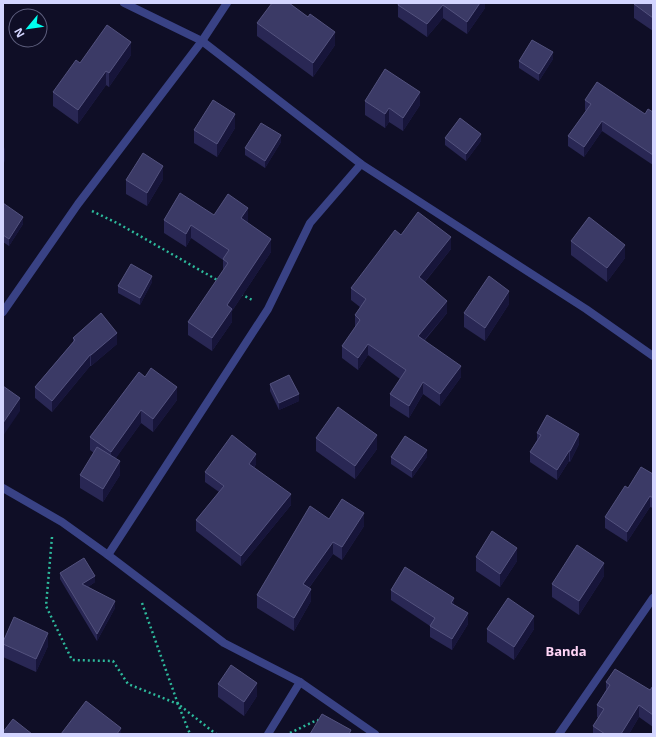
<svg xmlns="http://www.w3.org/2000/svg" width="656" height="737" viewBox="0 0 656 737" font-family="'Noto Sans',sans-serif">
<rect width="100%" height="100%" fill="#0f0e26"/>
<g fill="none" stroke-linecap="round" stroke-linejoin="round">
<g stroke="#2db99b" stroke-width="2.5" stroke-dasharray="2 3" stroke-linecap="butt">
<path d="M92,211L119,224L219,281"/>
<path d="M241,294L254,301"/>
<path d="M52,537L46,606L72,660L113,661L128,684L178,704L190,734"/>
<path d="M142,603L178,704L216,734"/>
<path d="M290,733L317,720L320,721"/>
</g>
<g stroke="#394285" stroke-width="8">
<path d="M124,3L202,41L361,164L586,309L653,356"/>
<path d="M3,312L78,204L202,41L227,3"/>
<path d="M3,488L62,522L108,555L224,643L300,682L375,734"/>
<path d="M108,555L268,309L310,223L361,164"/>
<path d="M268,734L300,682"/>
<path d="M559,734L653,598"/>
</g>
</g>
<g fill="#292754">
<path d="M485,3V8L467,34L443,18L427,37L398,17V5Z"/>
<path d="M653,3V31L634,18V4Z"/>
<path d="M257,23L335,45L313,77L257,36Z"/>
<path d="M131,55L109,87L106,85L78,124L53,106V92L80,63Z"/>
<path d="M553,59L539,81L519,68V61Z"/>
<path d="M585,100L645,114L653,112V165L602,131L584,157L568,146V136L586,111L585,110Z"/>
<path d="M365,101L420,105L403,131L389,122L385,128L365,115Z"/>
<path d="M235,128L217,157L194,143V130Z"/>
<path d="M445,138L481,141L466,161L445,145Z"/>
<path d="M281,142L265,168L245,155V148Z"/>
<path d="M163,179L147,206L126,194V180Z"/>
<path d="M3,203L23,224L9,246L3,242Z"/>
<path d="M214,215L248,221L247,223L271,252L232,311V322L212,351L188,335V322L223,271V260L191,238L186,247L164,233V220Z"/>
<path d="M401,235L451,249L425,282L447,313L425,340L461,377L440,406L423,394L409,418L390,406V394L400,379L368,355L358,370L342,358V346L355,328V315L360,307L351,300V288Z"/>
<path d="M571,241L625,258L607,282L571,255Z"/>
<path d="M152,282L140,305L118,293V286Z"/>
<path d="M509,304L485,341L464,327V313Z"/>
<path d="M73,338L117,344L91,366H90L52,412L35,398V387L73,342Z"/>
<path d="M139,372L177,400L153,432L141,423L115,459L120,475L103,502L80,488V475L94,453L90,450V437Z"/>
<path d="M270,384L299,401L279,410L270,391Z"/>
<path d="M537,433L579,444L570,462L569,461L557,480L530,462V452L537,440Z"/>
<path d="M316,438L377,449L355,479L316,451Z"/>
<path d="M391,457H427L412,478L391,464Z"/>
<path d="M256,464L254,468L291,505L241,566L196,531V520L219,492L205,482V472Z"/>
<path d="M653,474V508L650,507L627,542L605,528V517L628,488Z"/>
<path d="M329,519L364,526L342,560L333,554L309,588L311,601L294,631L257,608V595Z"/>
<path d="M476,557L517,561L500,587L476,571Z"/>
<path d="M60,573L95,582L88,587L115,608L97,641L60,579Z"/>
<path d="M604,576L579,615L552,597V584Z"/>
<path d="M391,590L454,605L468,624L452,650L430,637V626L391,600Z"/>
<path d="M487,629H534L514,660L487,642Z"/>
<path d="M3,642L48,646L36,672L3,657Z"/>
<path d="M606,682L650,690L653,686V727L639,717L629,734H593V726L598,718L597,717V705L606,690Z"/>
<path d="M218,684L257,696L244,716L218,697Z"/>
</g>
<g fill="#17153a">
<path d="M480,3H485V8L467,34V22Z"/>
<path d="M443,5V18L427,37V24Z"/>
<path d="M335,32V45L313,77V63Z"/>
<path d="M131,42V55L109,87V73Z"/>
<path d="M553,52V59L539,81V74Z"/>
<path d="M106,71V85L78,124V110Z"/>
<path d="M420,92V105L403,131V118Z"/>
<path d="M389,108V122L385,128V114Z"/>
<path d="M235,114V128L217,157V144Z"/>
<path d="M602,121V131L584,157V147Z"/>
<path d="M481,134V141L466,161V154Z"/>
<path d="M281,135V142L265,168V161Z"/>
<path d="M5,147V161L3,165V151Z"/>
<path d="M163,166V179L147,206V193Z"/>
<path d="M248,208V221L241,232V218Z"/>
<path d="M23,217V224L9,246V239Z"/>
<path d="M191,225V238L186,247V234Z"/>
<path d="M451,237V249L419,289V277Z"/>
<path d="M271,239V252L232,311V322L212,351V338L227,305Z"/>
<path d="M625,245V258L607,282V268Z"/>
<path d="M152,276V282L140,305V298Z"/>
<path d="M509,291V304L485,341V328Z"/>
<path d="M447,301V313L418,347V336Z"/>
<path d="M117,333V344L91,366V355Z"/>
<path d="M368,344V355L358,370V358Z"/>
<path d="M90,355V366L52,412V401Z"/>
<path d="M461,366V377L440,406V394Z"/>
<path d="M423,382V394L409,418V406Z"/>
<path d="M177,387V400L153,432V419Z"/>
<path d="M299,394V401L279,410V403Z"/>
<path d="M20,398V411L3,436V423Z"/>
<path d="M141,410V423L111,465V452Z"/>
<path d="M579,434V444L570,462V451Z"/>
<path d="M377,435V449L355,479V466Z"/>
<path d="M427,450V457L412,478V471Z"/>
<path d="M569,451V461L557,480V470Z"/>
<path d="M256,454V464L249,475V464Z"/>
<path d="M120,461V475L103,502V489Z"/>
<path d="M291,494V505L241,566V556Z"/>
<path d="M650,496V507L627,542V532Z"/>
<path d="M364,513V526L342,560V547Z"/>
<path d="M333,542V554L303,596V584Z"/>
<path d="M517,548V561L500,587V574Z"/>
<path d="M604,563V576L579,615V601Z"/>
<path d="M95,576V582L82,591V584Z"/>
<path d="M311,589V601L294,631V618Z"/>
<path d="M454,598V609L451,603Z"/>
<path d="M115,601V608L97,641V634Z"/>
<path d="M468,613V624L452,650V639Z"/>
<path d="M534,616V629L514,660V647Z"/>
<path d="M48,633V646L36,672V659Z"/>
<path d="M257,683V696L244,716V702Z"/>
<path d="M639,705V717L629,734H621Z"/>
<path d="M121,728V734H117Z"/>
</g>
<g fill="#3b3a66" stroke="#53527e">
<path d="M272,3H289L308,17L310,14L335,32L313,63L257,23Z"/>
<path d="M399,3H480L467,22L443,5L427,24L398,5Z"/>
<path d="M635,3H653V18L634,4Z"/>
<path d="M107,25L131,42L109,73L106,71L78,110L53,92L76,60L80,63Z"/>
<path d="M532,40L553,52L539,74L519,61Z"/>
<path d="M385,69L420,92L403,118L389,108L385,114L365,101Z"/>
<path d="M597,82L645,114L648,109L653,112V155L602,121L584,147L568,136L591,104L585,100Z"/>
<path d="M213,100L235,114L217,144L194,130Z"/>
<path d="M460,118L481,134L466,154L445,138Z"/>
<path d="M261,123L281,135L265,161L245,148Z"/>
<path d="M143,153L163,166L147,193L126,180Z"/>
<path d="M180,193L214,215L228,194L248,208L241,218L271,239L227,305L232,309L212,338L188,322L228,263L223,259L229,250L191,225L186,234L164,220Z"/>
<path d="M3,203L23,217L9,239L3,235Z"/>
<path d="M418,212L451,237L419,277L447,301L418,336L461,366L440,394L423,382L409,406L390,394L406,370L368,344L358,358L342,346L360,320L355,315L366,299L351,288L395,230L401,235Z"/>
<path d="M589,217L625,245L607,268L571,241Z"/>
<path d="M131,264L152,276L140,298L118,286Z"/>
<path d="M489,276L509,291L485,328L464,313Z"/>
<path d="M101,313L117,333L91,355H90L52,401L35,387L75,340L73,338Z"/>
<path d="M151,368L177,387L153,419L141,410L111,452L90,437L139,372L145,377Z"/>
<path d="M289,375L299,394L279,403L270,384Z"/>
<path d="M3,386L20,398L3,423Z"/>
<path d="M338,407L377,435L355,466L316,438Z"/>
<path d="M547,415L579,434L570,451H569L557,470L530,452L541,435L537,433Z"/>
<path d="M232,435L256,454L249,464L291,494L241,556L196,520L224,486L205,472Z"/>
<path d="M405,436L427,450L412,471L391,457Z"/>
<path d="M97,447L120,461L103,489L80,475Z"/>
<path d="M641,467L653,474V498L650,496L627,532L605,517L625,486L628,488Z"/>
<path d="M342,499L364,513L342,547L333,542L303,584L311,589L294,618L257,595L310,506L329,519Z"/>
<path d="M492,531L517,548L500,574L476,557Z"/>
<path d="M577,545L604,563L579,601L552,584Z"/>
<path d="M84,558L95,576L82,584L115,601L97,634L60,573Z"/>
<path d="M405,567L454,598L451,603L468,613L452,639L430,626L435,618L391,590Z"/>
<path d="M508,598L534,616L514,647L487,629Z"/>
<path d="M14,617L48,633L36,659L3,644V642Z"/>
<path d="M231,665L257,683L244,702L218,684Z"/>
<path d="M615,669L650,690L653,686V715L639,705L621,734H605L593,726L604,709L597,705L610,685L606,682Z"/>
<path d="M86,701L121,728L117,734H61Z"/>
<path d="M322,714L351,730L349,734H310Z"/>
<path d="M13,719L32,734H3V732Z"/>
</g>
<g text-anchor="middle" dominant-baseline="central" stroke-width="3" stroke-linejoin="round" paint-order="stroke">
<g font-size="13" font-weight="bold" fill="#ffd5f6" stroke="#0f0e26">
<text x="566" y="651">Banda</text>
</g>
</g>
<rect width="656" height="737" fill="none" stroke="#d3d5ff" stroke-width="8"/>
<g transform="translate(28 28) rotate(241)"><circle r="19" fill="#0f0e26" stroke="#5d5e7d"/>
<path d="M0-3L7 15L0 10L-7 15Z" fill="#00feef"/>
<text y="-6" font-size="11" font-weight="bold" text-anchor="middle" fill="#d3d5ff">N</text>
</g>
</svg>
